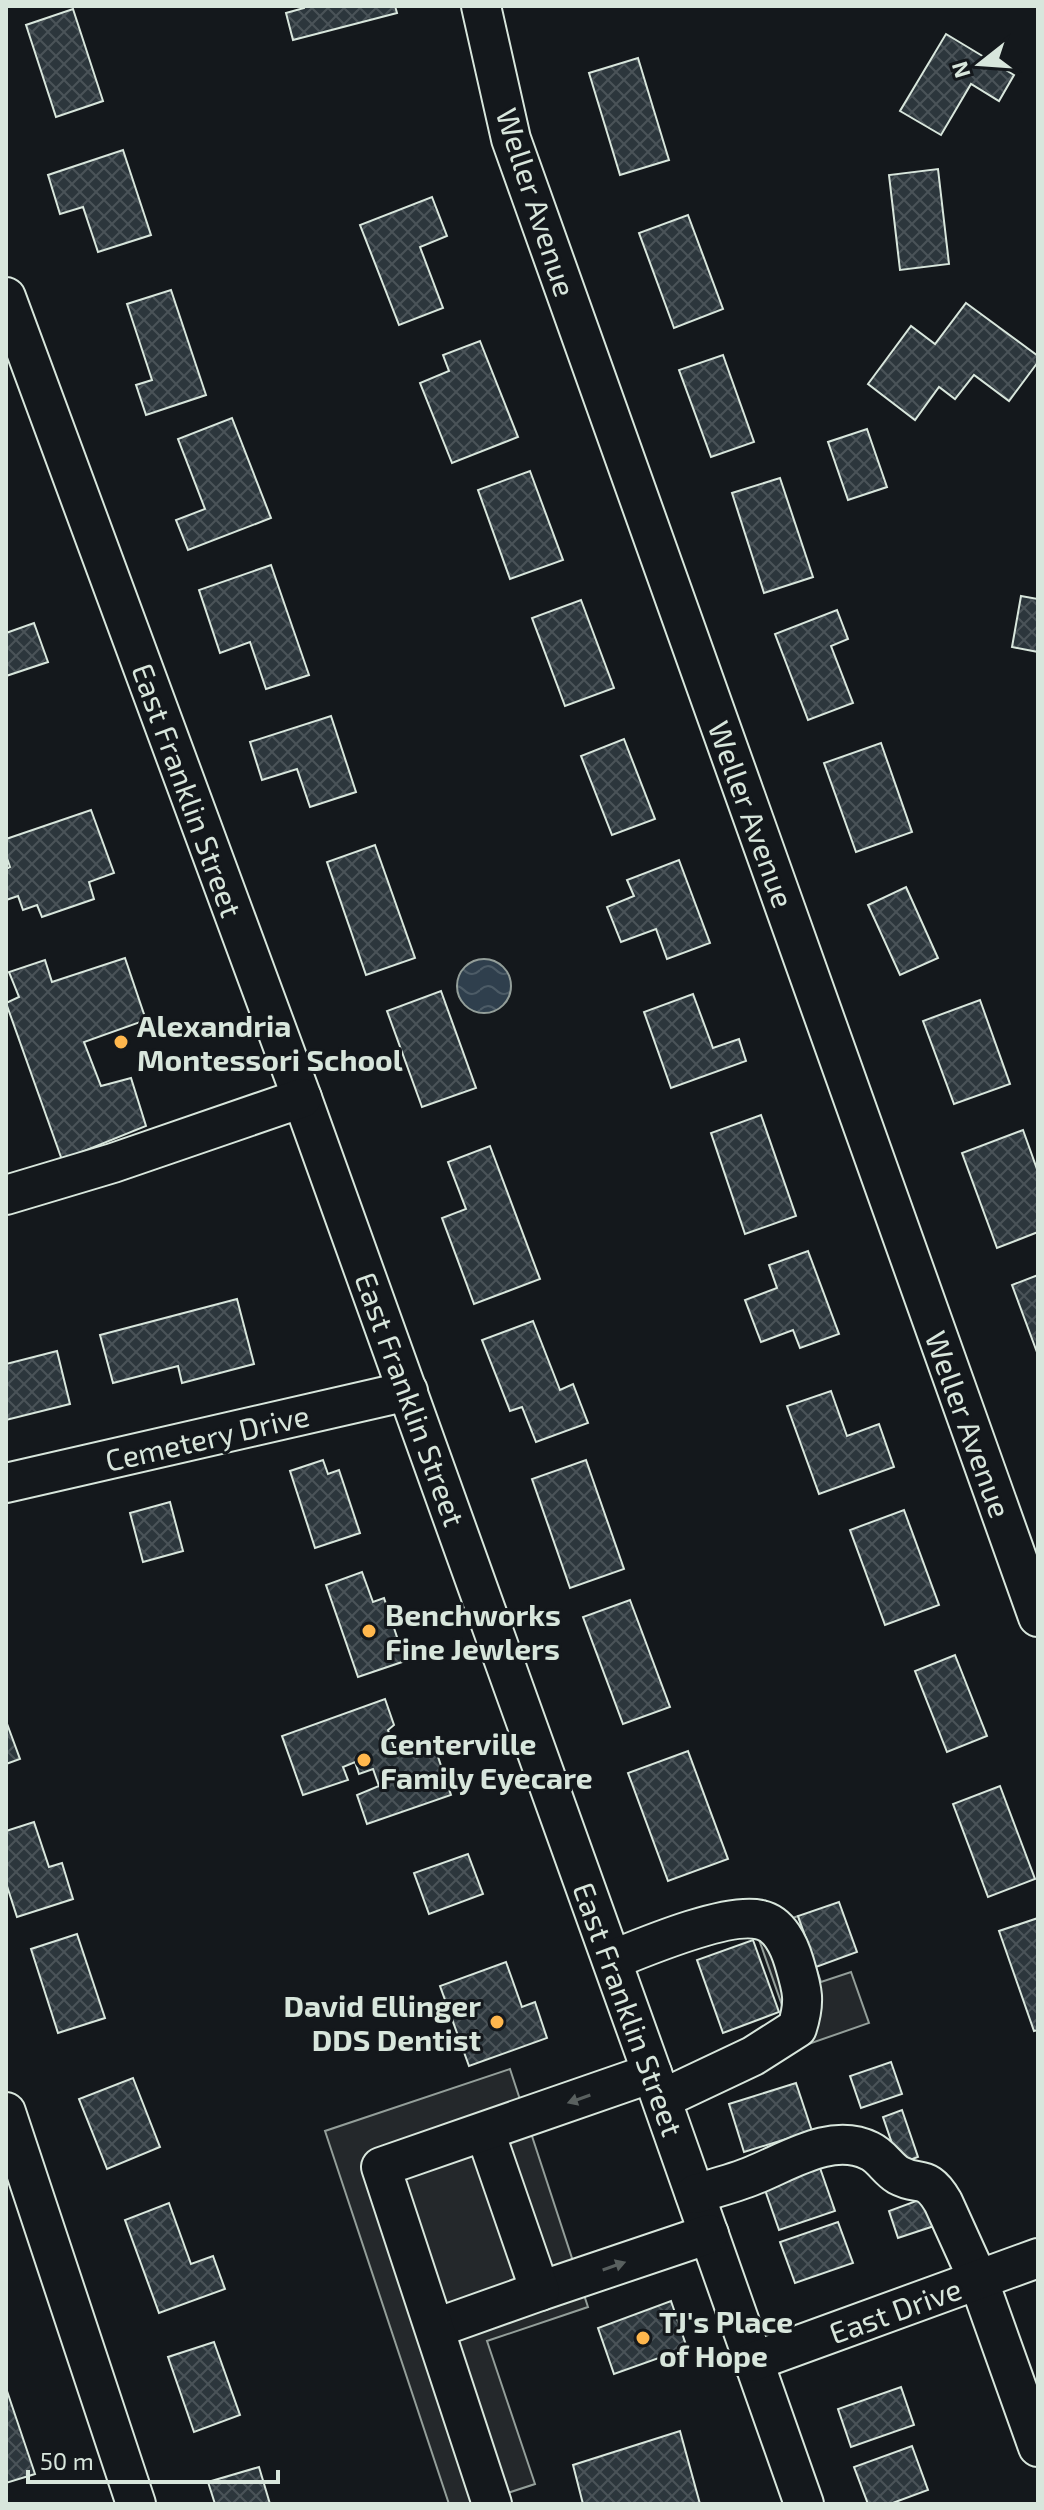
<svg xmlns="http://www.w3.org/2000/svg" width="1044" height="2510" viewBox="0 0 1044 2510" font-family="'Exo 2',sans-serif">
<defs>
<pattern id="water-waves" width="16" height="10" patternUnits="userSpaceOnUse" patternTransform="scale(2)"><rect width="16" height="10" fill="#2f3f4d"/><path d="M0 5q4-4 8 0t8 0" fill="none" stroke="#4c5b66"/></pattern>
<pattern id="building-cross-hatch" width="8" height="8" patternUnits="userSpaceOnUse" patternTransform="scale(2)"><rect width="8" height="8" fill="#2c363c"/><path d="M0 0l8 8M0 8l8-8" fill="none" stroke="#4a5358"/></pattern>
</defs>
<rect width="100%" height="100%" fill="#14181c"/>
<g fill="#24282b" stroke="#939e99" stroke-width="2">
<path d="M798,1916L821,1982L851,1972L869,2023L797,2048L756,1931Z"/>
<path d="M510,2069L588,2307L487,2341L535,2484L474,2504H449L325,2131Z"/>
</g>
<circle fill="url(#water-waves)" stroke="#939e99" stroke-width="2" cx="484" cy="986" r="27"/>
<g fill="url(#building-cross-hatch)" stroke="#d8e6dc" stroke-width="2">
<path d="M304,6H395L397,13L293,40L286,13L304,8Z"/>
<path d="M73,9L103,101L56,117L26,25Z"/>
<path d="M946,34L1014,75L999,101L971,84L941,135L900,111Z"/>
<path d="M638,58L669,160L620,175L589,73Z"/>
<path d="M123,150L151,235L98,252L83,207L60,214L48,175Z"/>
<path d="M938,169L949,264L900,270L889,175Z"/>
<path d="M432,197L447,236L420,247L443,308L399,325L360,225Z"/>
<path d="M688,215L723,309L674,328L639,233Z"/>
<path d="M171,290L206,395L146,415L136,385L152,380L127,304Z"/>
<path d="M966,303L1038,356V362L1009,401L974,375L955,399L939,387L915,420L868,384L911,326L935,344Z"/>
<path d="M480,341L518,437L452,463L420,383L449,371L443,355Z"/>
<path d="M723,355L754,442L711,457L679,370Z"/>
<path d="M232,418L271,518L188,550L176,520L205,509L178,439Z"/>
<path d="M867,429L887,487L848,500L828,442Z"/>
<path d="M530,471L563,560L510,579L478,490Z"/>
<path d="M780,478L813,577L764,593L732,493Z"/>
<path d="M271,565L309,675L266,689L250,642L220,653L199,590Z"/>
<path d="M1021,596L1038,599V652L1012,647Z"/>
<path d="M581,600L614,688L565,706L532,618Z"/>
<path d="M837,610L848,639L831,646L853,703L808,720L775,634Z"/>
<path d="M34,623L48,662L6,676V633Z"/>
<path d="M331,716L356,792L310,807L297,769L262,780L250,742Z"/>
<path d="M624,739L655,819L612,835L581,756Z"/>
<path d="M881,743L912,832L856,852L824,763Z"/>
<path d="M91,810L114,873L89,882L94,899L42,917L37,905L23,910L18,896L6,900V869L10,867L6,855V839Z"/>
<path d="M375,845L415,958L366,975L327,862Z"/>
<path d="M679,860L710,943L667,959L656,929L621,942L607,907L634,896L627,880Z"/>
<path d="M906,887L938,958L900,975L868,905Z"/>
<path d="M125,958L146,1020L84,1042L101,1086L131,1078L146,1126L62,1160L6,1003L19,997L9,972L45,960L52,982Z"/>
<path d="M441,991L476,1088L422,1107L387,1011Z"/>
<path d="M693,994L713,1048L739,1039L746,1061L671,1088L644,1012Z"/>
<path d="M980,1000L1010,1084L954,1104L923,1021Z"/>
<path d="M761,1115L796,1216L745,1234L711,1133Z"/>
<path d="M1023,1130L1038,1172V1232L997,1248L962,1153Z"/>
<path d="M490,1146L540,1279L474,1304L442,1218L466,1209L448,1162Z"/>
<path d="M808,1251L839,1334L800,1348L793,1330L761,1342L745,1300L777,1288L769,1265Z"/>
<path d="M1038,1275V1355L1012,1285Z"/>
<path d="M237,1299L254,1364L182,1383L178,1366L113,1383L100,1335Z"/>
<path d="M533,1321L560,1390L573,1384L588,1423L536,1442L522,1407L510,1411L482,1340Z"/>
<path d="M57,1351L70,1404L6,1420V1364Z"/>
<path d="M831,1391L847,1436L879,1424L894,1467L819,1494L787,1406Z"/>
<path d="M323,1460L328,1474L339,1470L360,1533L315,1548L290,1471Z"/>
<path d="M586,1460L624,1569L570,1588L532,1479Z"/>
<path d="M170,1502L183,1551L143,1562L130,1513Z"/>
<path d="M904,1510L939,1605L885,1625L850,1530Z"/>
<path d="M362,1572L373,1602L384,1598L405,1661L358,1677L326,1585Z"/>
<path d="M630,1600L670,1707L623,1724L583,1617Z"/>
<path d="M955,1655L987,1736L947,1752L915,1671Z"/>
<path d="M385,1699L394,1725L388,1730L394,1748L412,1742L417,1757L436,1751L451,1795L367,1824L357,1795L379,1786L373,1769L359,1774L355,1762L343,1767L348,1780L303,1795L282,1736Z"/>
<path d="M6,1721L20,1759L6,1764Z"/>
<path d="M688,1751L728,1859L668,1881L628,1773Z"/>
<path d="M1000,1786L1035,1879L988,1897L953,1804Z"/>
<path d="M34,1822L49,1867L62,1863L73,1899L17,1917L6,1883V1831Z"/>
<path d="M468,1854L483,1894L429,1914L414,1873Z"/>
<path d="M839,1902L857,1952L816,1967L798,1916Z"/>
<path d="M1038,1918V2030L1034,2031L999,1931Z"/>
<path d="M77,1934L105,2018L58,2033L31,1949Z"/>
<path d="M753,1940L779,2012L723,2033L697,1960Z"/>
<path d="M506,1962L522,2007L535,2002L547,2038L469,2066L440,1986Z"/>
<path d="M891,2062L902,2094L861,2108L850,2076Z"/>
<path d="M133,2078L160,2147L107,2169L79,2099Z"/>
<path d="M796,2083L812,2131L744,2152L729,2104Z"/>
<path d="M902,2110L918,2157L899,2164L883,2117Z"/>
<path d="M820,2168L835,2211L779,2230L764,2187Z"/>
<path d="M927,2197L937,2225L898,2238L889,2211Z"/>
<path d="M169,2203L191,2264L213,2256L225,2289L159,2313L125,2220Z"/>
<path d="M838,2222L853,2263L795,2283L780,2242Z"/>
<path d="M671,2301L687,2348L614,2374L598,2328Z"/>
<path d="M214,2342L240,2415L194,2432L168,2357Z"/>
<path d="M901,2387L914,2425L851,2447L838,2409Z"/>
<path d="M6,2388L35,2474L6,2483Z"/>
<path d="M680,2431L700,2504H583L573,2465Z"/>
<path d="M912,2446L928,2490L890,2504H868L854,2467Z"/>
<path d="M259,2467L270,2504H215L208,2482Z"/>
</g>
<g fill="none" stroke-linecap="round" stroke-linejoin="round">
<g stroke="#d8e6dc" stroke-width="42">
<g id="minor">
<path d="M481,6L511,139L1038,1617"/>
<path d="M6,297L302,1098L652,2073L804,2504"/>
<path d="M6,1195L113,1163L302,1098"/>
<path d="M6,1483L408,1391"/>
<path d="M612,1960C644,1947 729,1911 761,1920C779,1924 789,1945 794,1962C802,1989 806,2000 797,2028L753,2056L662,2099"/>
<path d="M6,2112L136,2504"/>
<path d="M695,2194C715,2188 735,2183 754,2175C789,2161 832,2132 870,2151C881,2156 888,2169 898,2175C920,2187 926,2173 943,2202L978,2279L1038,2447"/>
<path d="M540,2291L709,2234"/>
<path d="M436,2328L540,2291L485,2132"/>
<path d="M752,2362L1038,2258"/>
<path d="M492,2504L381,2167L652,2073"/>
</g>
</g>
<use href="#minor" stroke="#14181c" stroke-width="38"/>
</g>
<defs><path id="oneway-solid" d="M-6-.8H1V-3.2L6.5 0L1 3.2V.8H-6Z" transform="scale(2)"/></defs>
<g fill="#59605f">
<use href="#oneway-solid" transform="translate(579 2099) rotate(161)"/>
<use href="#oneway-solid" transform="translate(614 2266) rotate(-19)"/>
</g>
<g fill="#ffb74d" stroke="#14181c" stroke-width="3">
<circle cx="121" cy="1042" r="8"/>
<circle cx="369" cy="1631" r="8"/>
<circle cx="364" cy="1760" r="8"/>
<circle cx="497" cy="2022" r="8"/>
<circle cx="643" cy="2338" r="8"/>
</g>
<g text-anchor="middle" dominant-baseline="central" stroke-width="6" stroke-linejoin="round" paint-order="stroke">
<g font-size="30" fill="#d8e6dc" stroke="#14181c">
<text transform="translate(537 202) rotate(72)">Weller Avenue</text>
<text transform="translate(188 790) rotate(70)">East Franklin Street</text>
<text transform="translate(752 814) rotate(70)">Weller Avenue</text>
<text transform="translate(411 1399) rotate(70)">East Franklin Street</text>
<text transform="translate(969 1424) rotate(70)">Weller Avenue</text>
<text transform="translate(207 1437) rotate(-13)">Cemetery Drive</text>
<text transform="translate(629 2009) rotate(70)">East Franklin Street</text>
<text transform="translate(895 2310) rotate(-20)">East Drive</text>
</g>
<g font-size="30" font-weight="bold" fill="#d8e6dc" stroke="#14181c" text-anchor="start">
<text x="137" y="1025">Alexandria<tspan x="137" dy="34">Montessori School</tspan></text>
<text x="385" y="1614">Benchworks<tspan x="385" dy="34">Fine Jewlers</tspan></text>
<text x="380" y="1743">Centerville<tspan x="380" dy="34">Family Eyecare</tspan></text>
<text x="481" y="2005" text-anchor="end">David Ellinger<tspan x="481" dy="34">DDS Dentist</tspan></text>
<text x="659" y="2321">TJ's Place<tspan x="659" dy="34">of Hope</tspan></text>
</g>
</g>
<rect width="1044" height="2510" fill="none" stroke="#d8e6dc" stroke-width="16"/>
<g transform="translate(980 64) rotate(253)" stroke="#14181c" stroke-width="6" paint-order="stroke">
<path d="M0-6L14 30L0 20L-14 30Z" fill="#d8e6dc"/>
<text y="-12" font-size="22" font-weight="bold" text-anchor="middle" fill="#d8e6dc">N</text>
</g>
<path d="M28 2470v12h250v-12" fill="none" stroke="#d8e6dc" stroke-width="4"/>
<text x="40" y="2470" font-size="24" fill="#d8e6dc" stroke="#14181c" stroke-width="6" paint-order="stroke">50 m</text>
</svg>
